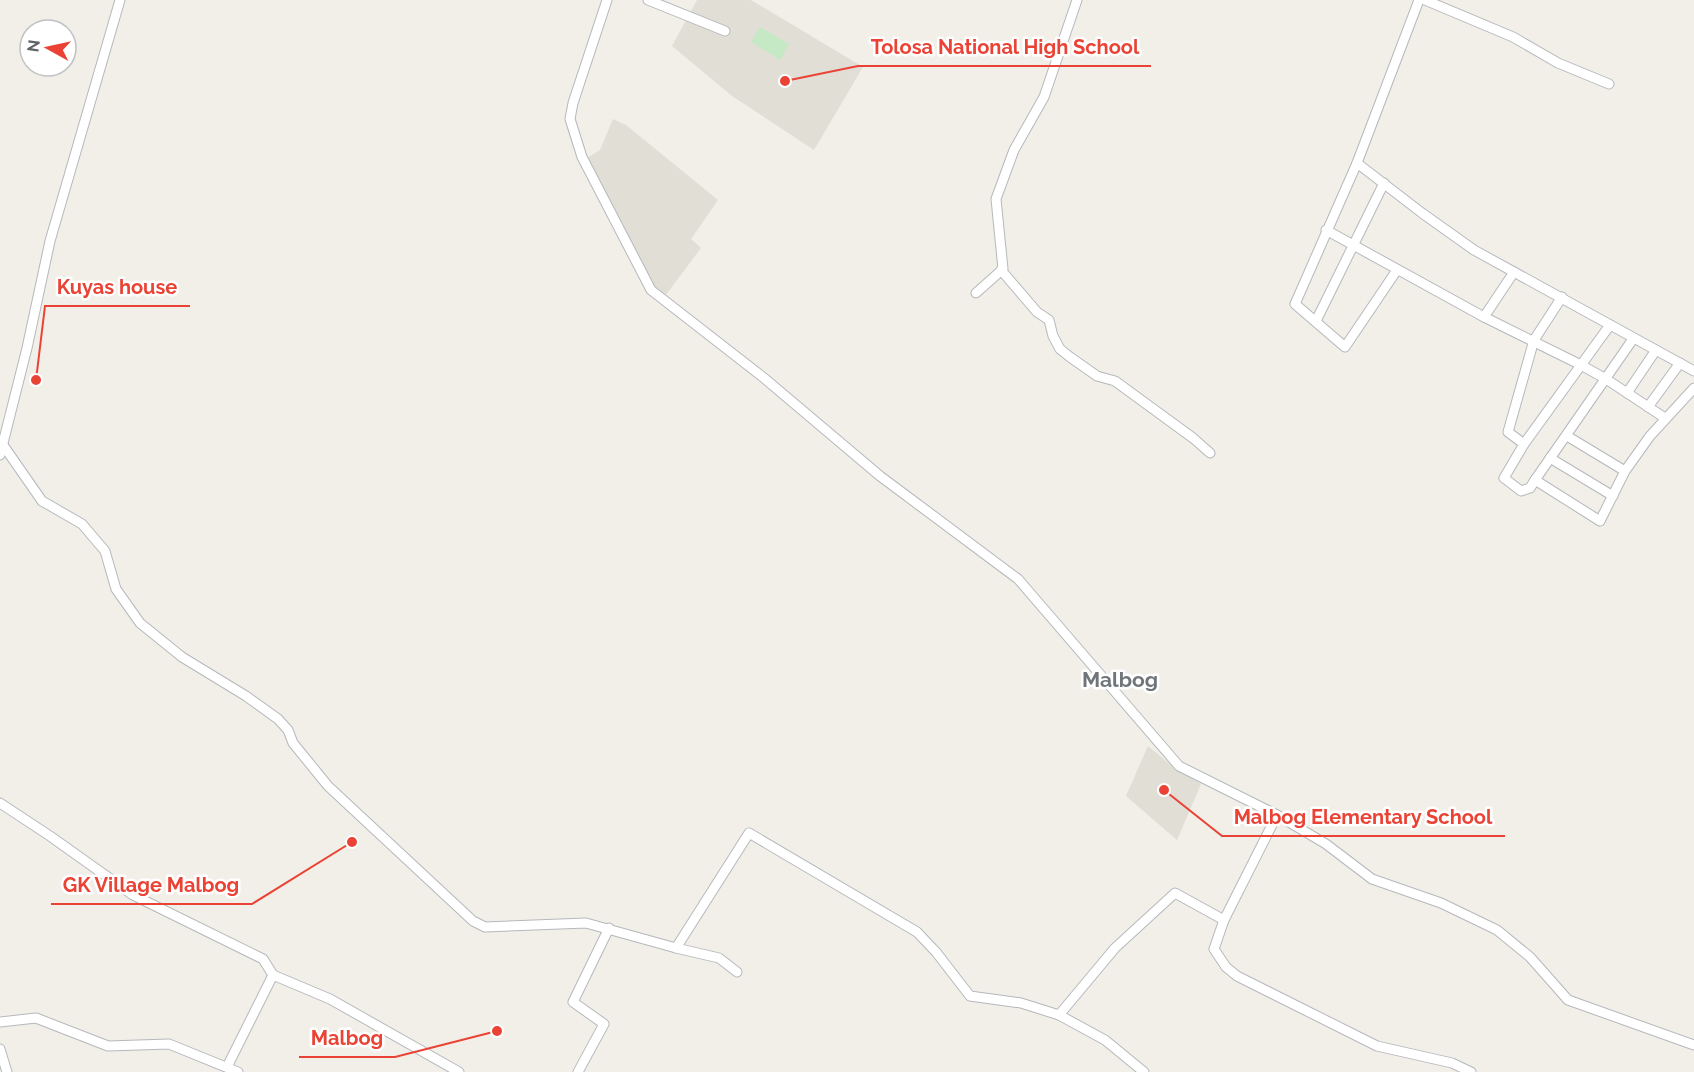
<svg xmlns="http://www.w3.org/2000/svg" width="1694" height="1072" viewBox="0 0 1694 1072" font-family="Raleway,sans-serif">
<rect width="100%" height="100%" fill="#f1efe8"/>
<g fill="#e1ded6">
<path d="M697,0H751L863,67L814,150L732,96L672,46Z"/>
<path d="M613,119L626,125L718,200L691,239L701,248L665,296L654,288L587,158L600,150Z"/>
<path d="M1148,746L1171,765L1201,784L1177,840L1126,796Z"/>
</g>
<path fill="#c5e8c5" d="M760,27L789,44L780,60L751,42Z"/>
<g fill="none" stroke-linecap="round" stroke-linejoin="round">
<g stroke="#b5b8bc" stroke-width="11">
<g id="minor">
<path d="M607,0L573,103L570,119L582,157L651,290L764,378L880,476L1018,579L1179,766L1277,815L1326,844L1372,879L1441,903L1497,930L1530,957L1568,1000L1694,1045"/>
<path d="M648,0L725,31"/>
<path d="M1425,0L1513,37L1558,63L1609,84"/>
<path d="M1357,163L1422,213L1474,250L1694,371"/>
<path d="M1326,230L1484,317L1581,365L1606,379L1665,418"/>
<path d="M1001,270L1037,312L1049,320L1053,336L1060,349L1070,357L1097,376L1115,381L1193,438L1210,453"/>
<path d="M1397,270L1345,347L1295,304L1357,163L1419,0"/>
<path d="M976,293L1003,269L996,199L1014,150L1044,97L1077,0"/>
<path d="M1562,297L1534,340L1508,432L1524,444L1610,325"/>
<path d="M1484,317L1514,272"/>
<path d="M1316,321L1384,183"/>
<path d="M1633,339L1535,480L1600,521L1625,471L1650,436L1694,388"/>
<path d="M1627,393L1656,350"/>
<path d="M1648,407L1680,363"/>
<path d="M1567,436L1625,471"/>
<path d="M1524,444L1504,478L1521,491L1530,488L1535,480"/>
<path d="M3,445L42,501L82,524L105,551L116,589L140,623L182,657L246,696L278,719L288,730L293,743L328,786L473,921L485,927L586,923L676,948L749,833L917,932L936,952L970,996L1021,1003L1059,1015L1115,948L1175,893L1224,920"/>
<path d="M0,455L27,348L50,241L120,0"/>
<path d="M1550,458L1613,496"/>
<path d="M0,803L50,836L133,895L263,959L273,975"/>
<path d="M1277,815L1224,920L1214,949L1226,967L1237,976L1377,1046L1452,1063L1471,1072"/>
<path d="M676,948L719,958L737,972"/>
<path d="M1059,1015L1105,1040L1144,1072"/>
<path d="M0,1022L36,1018L108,1046L169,1044L238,1072"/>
<path d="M0,1049L7,1072"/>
<path d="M227,1067L273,975L330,999L459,1072"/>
<path d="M578,1072L604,1024L573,1002L609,928"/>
</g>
</g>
<use href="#minor" stroke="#fff" stroke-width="9"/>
</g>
<g text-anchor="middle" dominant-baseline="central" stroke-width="5" stroke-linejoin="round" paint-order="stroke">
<g font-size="21" font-weight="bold" fill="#70757a" stroke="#fff">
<text x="1120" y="679">Malbog</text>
</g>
</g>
<path fill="none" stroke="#ea4335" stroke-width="2" d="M785 81L858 66H1151M36 380L45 306H190M1164 790L1222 836H1505M352 842L252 904H51M497 1031L395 1057H299"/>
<g fill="#ea4335" stroke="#fff" stroke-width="2">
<circle cx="785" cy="81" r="6"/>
<circle cx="36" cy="380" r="6"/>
<circle cx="1164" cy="790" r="6"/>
<circle cx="352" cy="842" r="6"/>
<circle cx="497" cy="1031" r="6"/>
</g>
<g font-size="20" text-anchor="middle" font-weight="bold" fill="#ea4335" stroke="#fff" stroke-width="5" stroke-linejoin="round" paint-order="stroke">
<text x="1005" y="54">Tolosa National High School</text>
<text x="117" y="294">Kuyas house</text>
<text x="1363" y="824">Malbog Elementary School</text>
<text x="151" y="892">GK Village Malbog</text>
<text x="347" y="1045">Malbog</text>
</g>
<g transform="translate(48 48) rotate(278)"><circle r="28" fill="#ffffff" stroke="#bfc1c3" stroke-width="1.5"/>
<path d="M0-4.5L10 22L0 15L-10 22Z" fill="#ea4335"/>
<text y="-9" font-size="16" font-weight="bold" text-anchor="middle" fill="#5f6368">N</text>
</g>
</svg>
